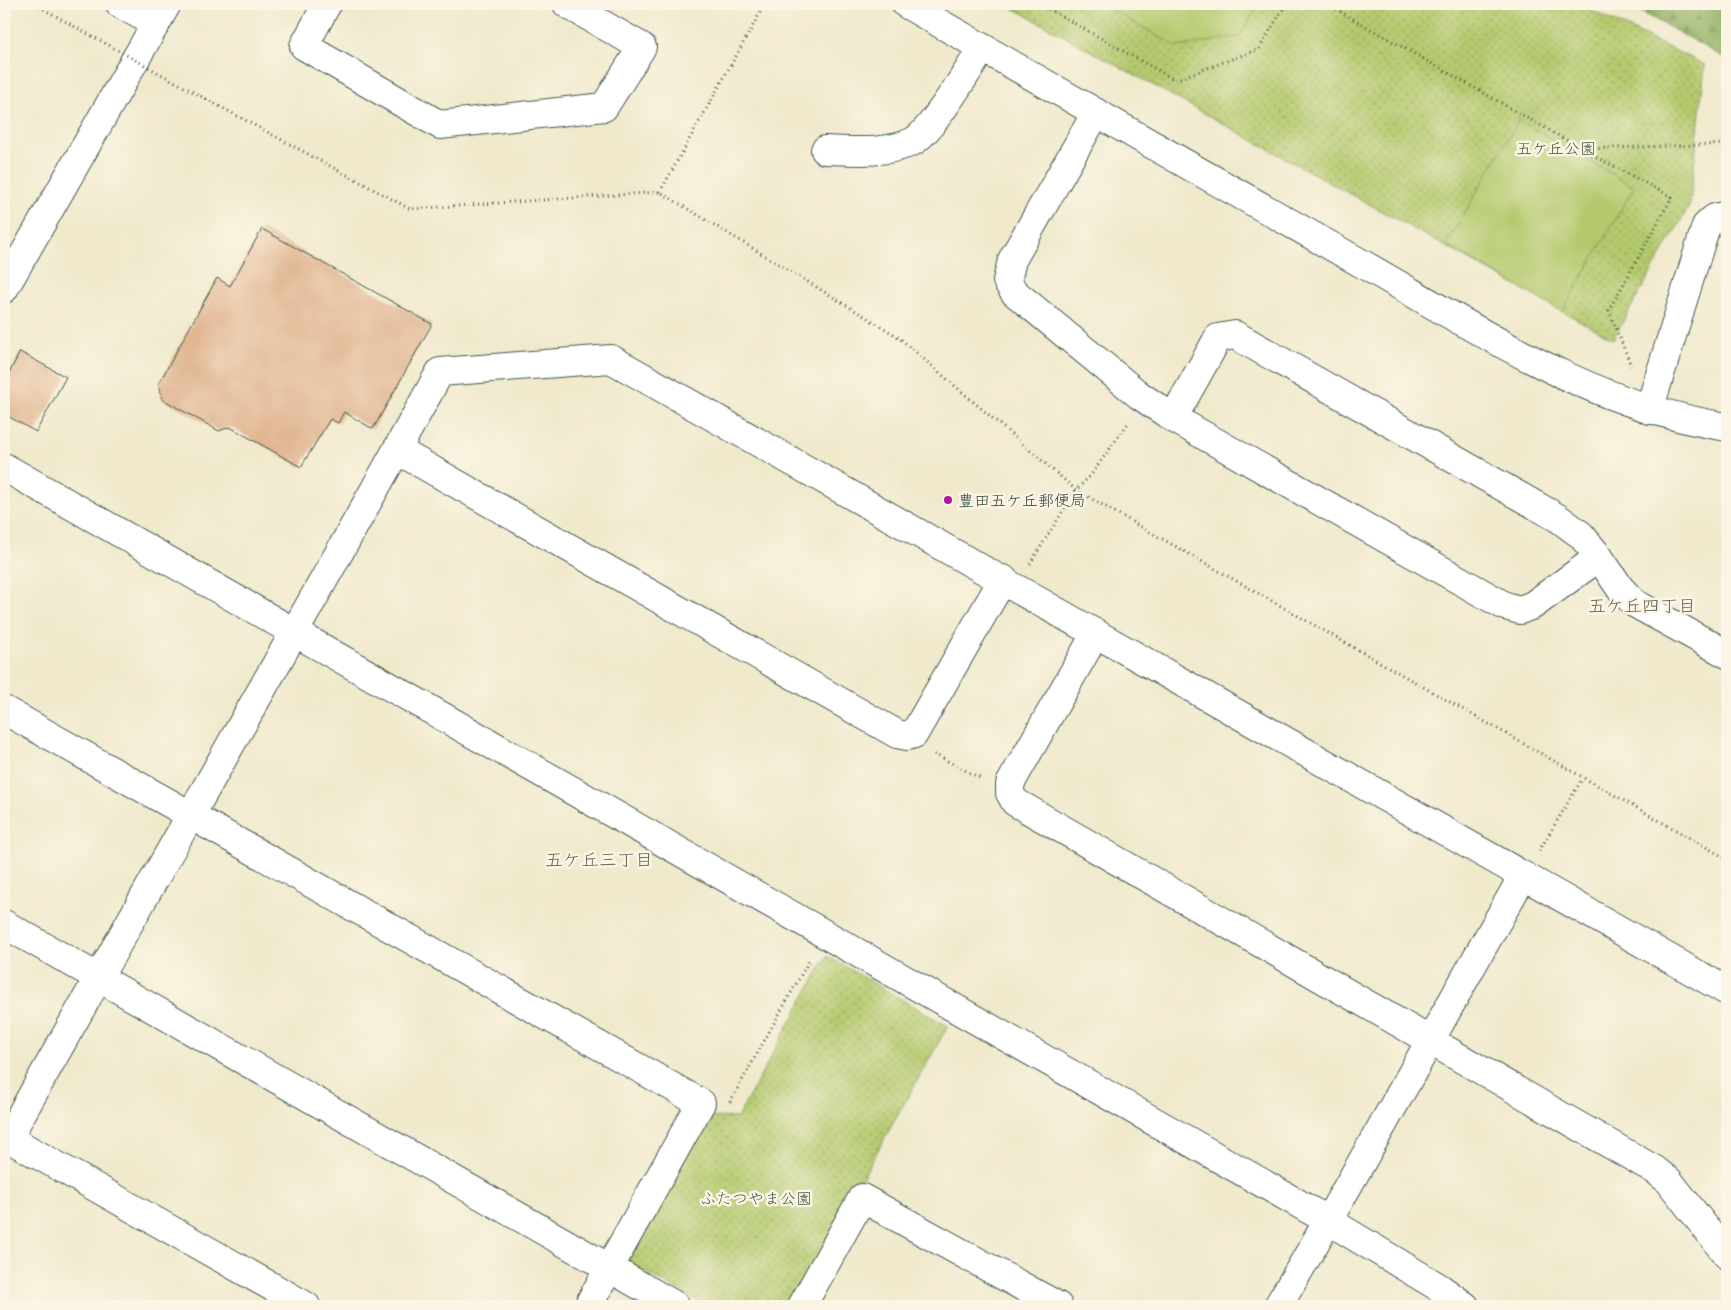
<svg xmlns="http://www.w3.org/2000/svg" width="1731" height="1310" viewBox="0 0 1731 1310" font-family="Sriracha,'Klee One',sans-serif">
<defs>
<pattern id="forest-firs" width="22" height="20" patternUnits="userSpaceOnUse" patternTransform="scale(1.25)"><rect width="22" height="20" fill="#8fad60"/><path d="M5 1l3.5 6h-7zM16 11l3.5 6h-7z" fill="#748e50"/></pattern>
<pattern id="park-dots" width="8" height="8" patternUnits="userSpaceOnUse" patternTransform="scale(1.25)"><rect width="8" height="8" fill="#b4c96d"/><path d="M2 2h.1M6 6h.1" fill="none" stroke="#92a45a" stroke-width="1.8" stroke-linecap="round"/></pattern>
</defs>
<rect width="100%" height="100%" fill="#fcf5e5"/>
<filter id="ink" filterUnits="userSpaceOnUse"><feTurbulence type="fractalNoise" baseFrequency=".02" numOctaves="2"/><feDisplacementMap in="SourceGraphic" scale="10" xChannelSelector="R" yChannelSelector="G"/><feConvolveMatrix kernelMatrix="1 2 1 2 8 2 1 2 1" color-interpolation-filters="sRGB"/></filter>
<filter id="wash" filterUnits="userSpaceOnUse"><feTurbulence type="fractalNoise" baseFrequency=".0096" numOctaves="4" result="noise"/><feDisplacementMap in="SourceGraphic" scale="20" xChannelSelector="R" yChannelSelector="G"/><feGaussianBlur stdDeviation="1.12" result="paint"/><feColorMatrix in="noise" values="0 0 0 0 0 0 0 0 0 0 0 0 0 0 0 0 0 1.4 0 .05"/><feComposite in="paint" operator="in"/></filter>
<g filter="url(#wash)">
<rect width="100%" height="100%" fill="#f0e9cc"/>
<path fill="url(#forest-firs)" stroke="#57754a" d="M1627,4H1727V64L1723,57Z"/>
<g fill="url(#park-dots)" stroke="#6a8350">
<path d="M1006,4H1578L1705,65L1690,205L1613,339Z"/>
<path d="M827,956L948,1026L790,1306H706L627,1262L707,1117L737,1118Z"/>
</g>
<g fill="#b4c96d" stroke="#6a8350">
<path d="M1102,4H1259L1240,36L1177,47Z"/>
<path d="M1519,120L1634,187L1562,312L1446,245Z"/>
</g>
<g id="blocks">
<g fill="#e0b48f">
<path d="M262,229L432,324L373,429L344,412L338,423L330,419L301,467L230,427L219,431L162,399L159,383L217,278L230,286Z"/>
<path d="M20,352L66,377L36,432L4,414V383Z"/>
</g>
</g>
</g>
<g filter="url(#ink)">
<use href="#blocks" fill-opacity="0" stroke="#3e574b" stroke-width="1"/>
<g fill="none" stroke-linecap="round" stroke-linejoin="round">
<g stroke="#3e574b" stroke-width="30">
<g id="minor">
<path d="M120,4L156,24"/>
<path d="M327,4L304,46L440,125L604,107L642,47L567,4"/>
<path d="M1096,113L1012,260L1007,281L1014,292L1139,395L1173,418L1505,606L1520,610L1533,605L1599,557"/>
<path d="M825,150C853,151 886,154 912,142C932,132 968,69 983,48"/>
<path d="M1649,410L1706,226C1713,218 1717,215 1727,217"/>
<path d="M1173,418L1218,338L1235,335L1558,518L1581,535L1599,557L1620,588L1634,603L1727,654"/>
<path d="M397,450L897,734L907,736L914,734L1003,579"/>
<path d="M1096,633L1010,784V793L1015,802L1655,1170L1669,1181L1727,1255"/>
<path d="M4,710L701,1103L588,1306"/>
<path d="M4,924L676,1306"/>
<path d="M4,1138H8C151,883 298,629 440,372L611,359L1727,991"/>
<path d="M8,1138L306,1306"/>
<path d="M802,1306L862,1198L1058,1306"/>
<path d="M1278,1306C1363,1164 1441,1019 1523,876"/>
</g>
</g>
<g stroke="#3e574b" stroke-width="30">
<g id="tertiary">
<path d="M906,4C1054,89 1203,174 1352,258C1471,325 1589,406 1727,427"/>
<path d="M4,289L167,4"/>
<path d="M4,467L1329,1221L1440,1288L1465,1306"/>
</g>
</g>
<g stroke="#3e574b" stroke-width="3" stroke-dasharray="1 4" stroke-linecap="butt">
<path d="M35,4L52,14"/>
<path d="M1040,4L1175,80L1259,49L1286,4"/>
<path d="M1327,4L1582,149L1727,144"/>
<path d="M206,99L410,209L660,192L897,336L1076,490L1727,859"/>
<path d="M1583,150L1672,197L1609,310L1631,366"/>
<path d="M660,192L765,4"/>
<path d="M1030,564L1076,490L1091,475L1129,422"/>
<path d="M934,754L982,779"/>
<path d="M1539,851L1582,779"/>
<path d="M730,1102L810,959"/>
</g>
<use href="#minor" stroke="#fff" stroke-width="28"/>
<use href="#tertiary" stroke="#fff" stroke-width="28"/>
<path stroke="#3e574b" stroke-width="3" stroke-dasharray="1 4" stroke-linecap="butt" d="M52,14L206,99"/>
</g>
</g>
<circle fill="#b5179e" stroke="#fcf5e5" stroke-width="2" cx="948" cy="500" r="5"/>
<g text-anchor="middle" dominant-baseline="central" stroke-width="5" stroke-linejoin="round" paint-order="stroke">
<g font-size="16" fill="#3d593f" stroke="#fcf5e5">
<text x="1556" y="148">五ケ丘公園</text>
<text x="756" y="1198">ふたつやま公園</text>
</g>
<g font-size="16" fill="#1f3d34" stroke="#fcf5e5" text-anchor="start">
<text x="958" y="500">豊田五ケ丘郵便局</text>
</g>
<g font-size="18" fill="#636754" stroke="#fcf5e5">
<text x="1642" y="606">五ケ丘四丁目</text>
<text x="599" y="860">五ケ丘三丁目</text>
</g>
</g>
<rect width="1731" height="1310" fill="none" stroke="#fcf5e5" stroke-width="20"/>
</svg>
